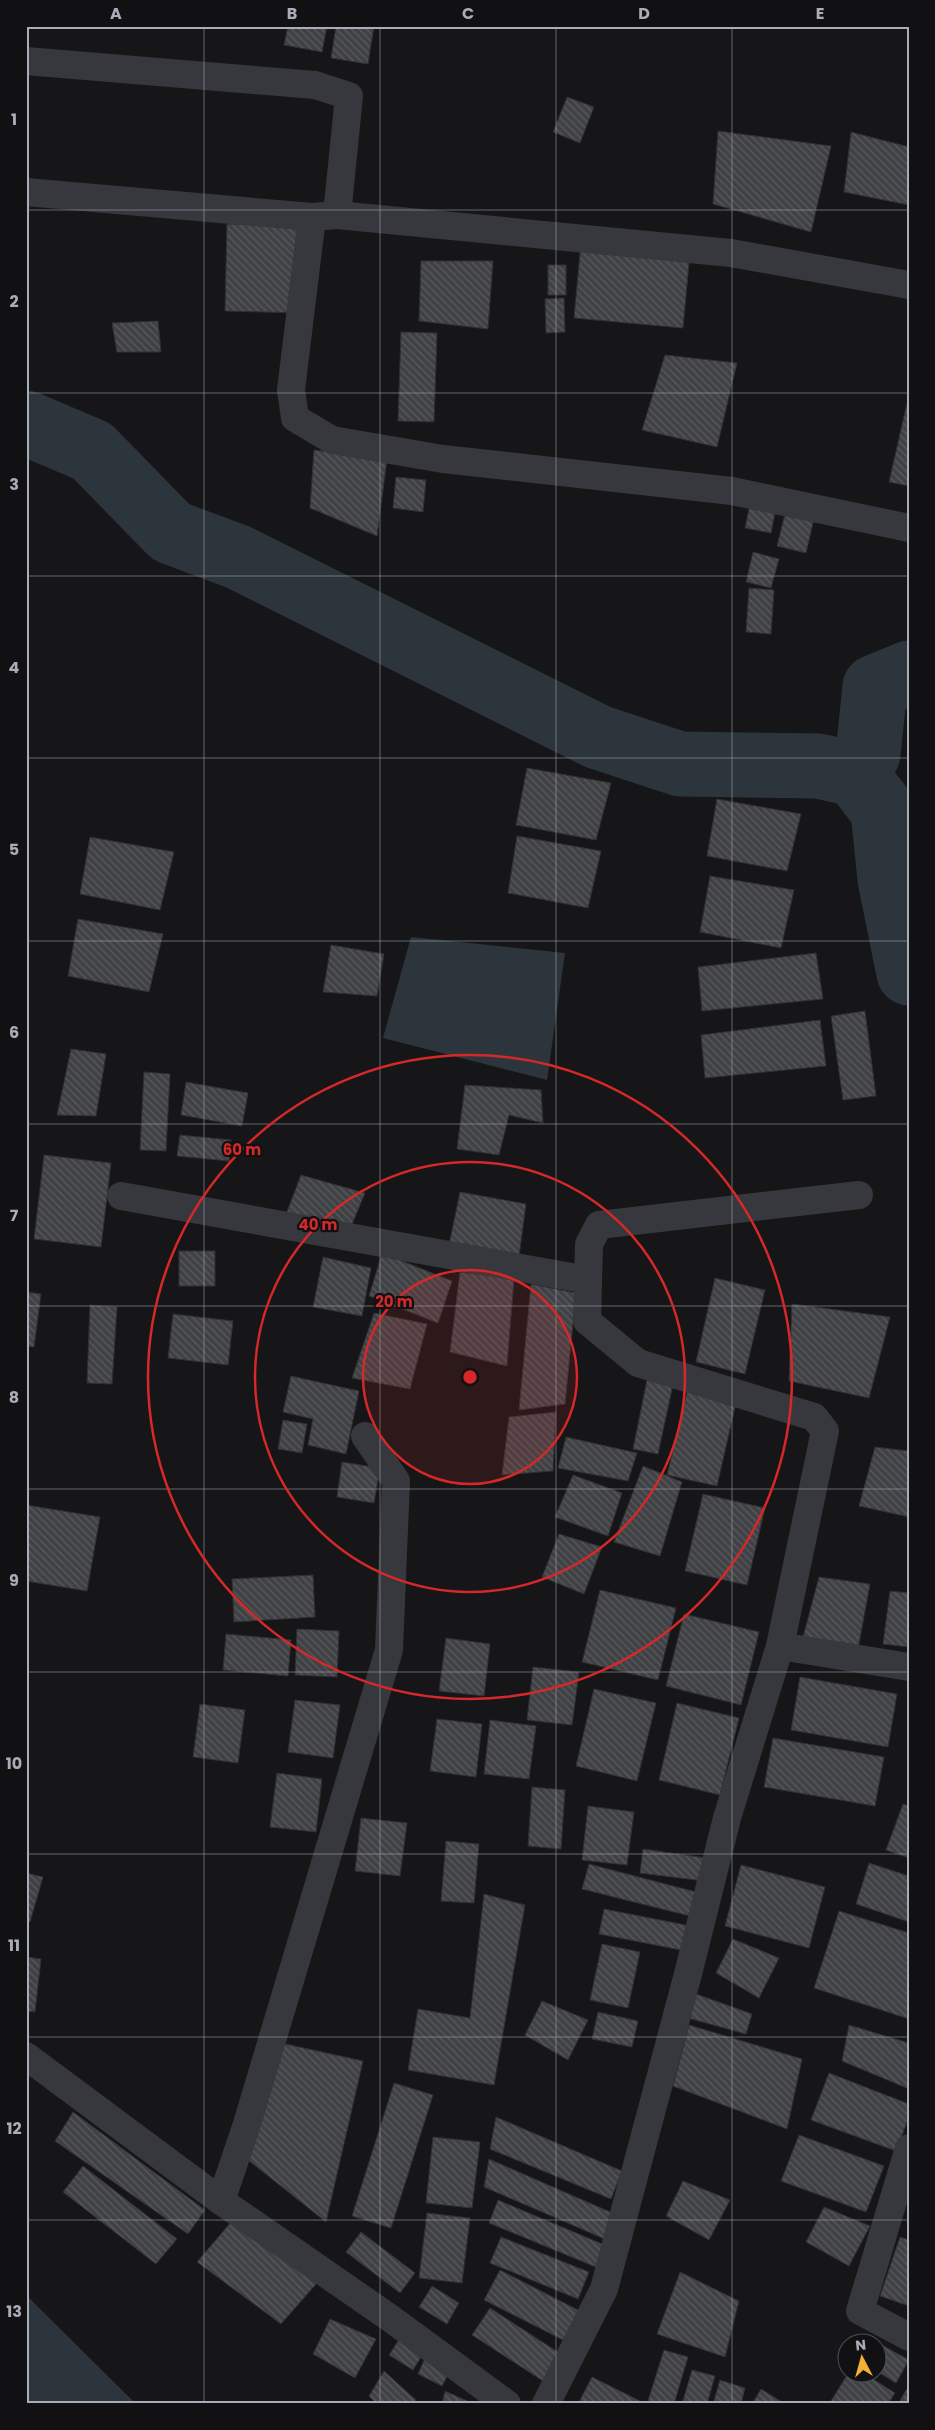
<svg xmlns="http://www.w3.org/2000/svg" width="935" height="2430" viewBox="0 0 935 2430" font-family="Poppins,sans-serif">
<defs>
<pattern id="building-back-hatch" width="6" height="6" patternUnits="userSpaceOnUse" patternTransform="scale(1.25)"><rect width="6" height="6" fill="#404145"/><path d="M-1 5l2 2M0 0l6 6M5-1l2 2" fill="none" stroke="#595a5e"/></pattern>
</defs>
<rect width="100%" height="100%" fill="#161618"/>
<g fill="#2c353c">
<path d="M411,937L565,953L547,1080L383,1038Z"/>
<path d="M26,2295L133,2401L135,2404H26Z"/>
</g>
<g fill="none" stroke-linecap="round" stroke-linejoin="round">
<g stroke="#2c353c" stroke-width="65">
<path d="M26,423L92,451L171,532L238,557L598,737L680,764L818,766L855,774L883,810L890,879L909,973"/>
<path d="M855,774L868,754L875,687L909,673"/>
</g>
</g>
<g fill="url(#building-back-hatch)" stroke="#303034">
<path d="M288,26H327L322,52L284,45Z"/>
<path d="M336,26H374L368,64L331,58Z"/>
<path d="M567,97L594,107L580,143L553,132Z"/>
<path d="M718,131L831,146L811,232L713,204Z"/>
<path d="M851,132L909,147V205L844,192Z"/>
<path d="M227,224L304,226L302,313L225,311Z"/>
<path d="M581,243L690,252L683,328L574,318Z"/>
<path d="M421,261H493L488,329L419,321Z"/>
<rect x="548" y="265" width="18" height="30"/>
<path d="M564,298L565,332L546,333L545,299Z"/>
<path d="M158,321L161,352H117L112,323Z"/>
<path d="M401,332L437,333L434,422L398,421Z"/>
<path d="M665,355L737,363L717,447L642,430Z"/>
<path d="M907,403H909V486L889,482Z"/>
<path d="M314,450L387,459L377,536L310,508Z"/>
<path d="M396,477L426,480L423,512L393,508Z"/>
<path d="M751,499L777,504L771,533L745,528Z"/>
<path d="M787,506L815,514L806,553L777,546Z"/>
<path d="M753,552L779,559L771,588L746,582Z"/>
<path d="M749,588L774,590L771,634L746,632Z"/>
<path d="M527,768L611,783L596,840L516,825Z"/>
<path d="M717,799L801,814L787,871L707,856Z"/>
<path d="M517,836L601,851L588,908L508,893Z"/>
<path d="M90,837L174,852L160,910L80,894Z"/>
<path d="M710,876L794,890L781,948L700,932Z"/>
<path d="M78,919L163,934L149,992L68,976Z"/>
<path d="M331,945L384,954L377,996L323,992Z"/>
<path d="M816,953L823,999L702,1011L698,967Z"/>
<path d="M865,1011L876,1096L843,1100L831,1016Z"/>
<path d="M820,1020L826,1066L705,1078L701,1035Z"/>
<path d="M71,1049L106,1054L96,1116L57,1115Z"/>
<path d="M144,1072L170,1074L166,1151L140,1150Z"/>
<path d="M186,1082L248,1093L242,1126L181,1115Z"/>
<path d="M465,1085L541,1090L543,1123L509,1115L499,1155L457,1149Z"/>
<path d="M180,1135L231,1140L229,1161L177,1156Z"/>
<path d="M44,1155L111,1163L101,1247L34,1239Z"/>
<path d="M301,1175L365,1193L350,1229L285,1217Z"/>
<path d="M460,1192L526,1204L518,1264L447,1255Z"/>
<rect x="179" y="1251" width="36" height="35"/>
<path d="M382,1253L452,1281L438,1323L369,1296Z"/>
<path d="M323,1257L371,1268L362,1316L313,1307Z"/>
<path d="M460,1272L514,1279L507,1366L450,1352Z"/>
<path d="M715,1278L765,1290L745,1374L696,1362Z"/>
<path d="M531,1284L576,1293L565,1404L519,1410Z"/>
<path d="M26,1292L41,1294L34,1347L26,1346Z"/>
<path d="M792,1304L890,1317L869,1398L789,1381Z"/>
<path d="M90,1305L117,1307L112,1384L87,1383Z"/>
<path d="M374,1313L427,1324L410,1389L352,1378Z"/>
<path d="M173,1314L233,1321L228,1365L168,1358Z"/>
<path d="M648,1375L674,1380L658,1454L633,1449Z"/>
<path d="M291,1376L359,1391L346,1454L308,1445L313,1419L283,1412Z"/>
<path d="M687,1392L736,1403L717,1486L667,1475Z"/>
<path d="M556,1412L553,1471L502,1475L509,1417Z"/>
<path d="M283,1420L307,1424L302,1453L278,1449Z"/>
<path d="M566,1437L637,1453L628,1481L558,1468Z"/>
<path d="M875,1447L909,1451V1517L859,1506Z"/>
<path d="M342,1462L380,1468L374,1503L337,1497Z"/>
<path d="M643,1466L682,1482L660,1556L614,1542Z"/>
<path d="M573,1475L622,1493L608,1536L555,1517Z"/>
<path d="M703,1494L765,1508L747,1585L685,1571Z"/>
<path d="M26,1505L100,1517L87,1591L26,1581Z"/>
<path d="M559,1534L602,1547L584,1594L542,1577Z"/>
<path d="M313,1575L315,1617L234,1622L232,1579Z"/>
<path d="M819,1577L870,1584L858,1649L803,1637Z"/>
<path d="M600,1590L676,1608L658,1680L582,1662Z"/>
<path d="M890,1591L909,1593V1647L883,1644Z"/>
<path d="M684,1614L759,1632L741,1705L666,1686Z"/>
<path d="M297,1629L339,1631L337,1677L295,1675Z"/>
<path d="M226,1634L291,1640L288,1676L223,1670Z"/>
<path d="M446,1638L490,1644L484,1696L439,1691Z"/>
<path d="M533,1667L579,1672L572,1725L527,1720Z"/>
<path d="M800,1677L897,1694L888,1747L791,1730Z"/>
<path d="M594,1689L656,1703L637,1781L576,1766Z"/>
<path d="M295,1700L340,1705L333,1758L288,1752Z"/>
<path d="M677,1703L739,1718L720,1795L659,1780Z"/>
<path d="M200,1704L245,1710L238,1763L193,1757Z"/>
<path d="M437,1719L482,1724L476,1777L430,1771Z"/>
<path d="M490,1720L536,1726L529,1779L484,1774Z"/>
<path d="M773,1738L884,1757L875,1806L764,1787Z"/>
<path d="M277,1773L322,1779L316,1832L270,1827Z"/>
<path d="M532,1787L565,1790L561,1849L528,1846Z"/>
<path d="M903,1804L909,1806V1858L886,1850Z"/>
<path d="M588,1806L634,1812L627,1865L582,1860Z"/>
<path d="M361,1818L407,1823L400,1876L355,1871Z"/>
<path d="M446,1841L479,1844L474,1903L441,1901Z"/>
<path d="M643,1849L707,1858L704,1881L640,1873Z"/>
<path d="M869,1863L909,1876V1922L856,1904Z"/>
<path d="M589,1864L696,1892L690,1916L582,1889Z"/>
<path d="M741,1865L825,1887L809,1948L725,1926Z"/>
<path d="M26,1873L43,1877L30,1922L26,1921Z"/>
<path d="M484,1894L525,1905L494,2085L408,2070L418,2009L470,2018Z"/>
<path d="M604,1909L696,1927L691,1952L599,1934Z"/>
<path d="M839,1911L909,1933V2019L814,1988Z"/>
<path d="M733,1939L779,1958L759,1998L716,1973Z"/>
<path d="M602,1944L640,1952L628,2008L590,2000Z"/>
<path d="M26,1957L41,1959L35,2012L26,2011Z"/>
<path d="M696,1994L752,2014L746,2034L688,2018Z"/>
<path d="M542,2001L588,2020L568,2060L525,2035Z"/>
<path d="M598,2012L638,2021L632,2047L592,2039Z"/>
<path d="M689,2025L802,2059L787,2129L673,2086Z"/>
<path d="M849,2025L909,2043V2089L842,2061Z"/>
<path d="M281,2043L363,2061L326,2222L248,2160Z"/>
<path d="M829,2073L909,2104V2117L896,2151L811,2120Z"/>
<path d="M394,2083L433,2095L391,2228L352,2216Z"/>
<path d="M73,2112L205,2210L188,2234L55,2141Z"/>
<path d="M496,2117L622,2171L611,2199L490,2149Z"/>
<path d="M799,2135L884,2166L866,2212L781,2181Z"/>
<path d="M433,2137L480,2142L472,2208L426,2203Z"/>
<path d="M489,2159L617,2215L607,2240L484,2187Z"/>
<path d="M83,2166L177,2239L156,2264L63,2192Z"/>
<path d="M683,2181L730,2200L709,2240L666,2216Z"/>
<path d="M498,2200L607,2246L598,2268L489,2223Z"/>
<path d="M824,2207L870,2226L849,2266L806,2242Z"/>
<path d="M427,2213L470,2218L462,2283L419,2278Z"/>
<path d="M232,2221L317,2283L281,2324L197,2262Z"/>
<path d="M361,2232L415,2273L400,2293L346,2252Z"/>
<path d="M501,2237L589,2272L578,2299L490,2263Z"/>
<path d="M900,2237L909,2240V2306L880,2296Z"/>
<path d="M500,2270L580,2311L565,2341L484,2300Z"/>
<path d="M680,2272L739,2301L725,2357L657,2334Z"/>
<path d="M432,2286L459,2303L447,2324L419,2307Z"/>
<path d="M490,2308L564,2356L546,2383L472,2335Z"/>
<path d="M330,2319L376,2339L355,2378L313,2354Z"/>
<path d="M400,2338L424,2352L413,2370L389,2355Z"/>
<path d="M871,2339L909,2360L896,2383L878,2372V2342H869Z"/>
<path d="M664,2350L688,2357L674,2404H647Z"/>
<path d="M425,2358L450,2371L442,2386L418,2374Z"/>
<path d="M692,2370L715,2376L707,2404H682Z"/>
<path d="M384,2371L416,2400L415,2404H377L369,2396Z"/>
<path d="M849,2372H862L895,2393L888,2404H829Z"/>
<path d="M592,2377L642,2402L641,2404H578Z"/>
<path d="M720,2380L745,2388L741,2404H713Z"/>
<path d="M909,2385V2404H898Z"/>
<path d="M761,2389L785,2404H752Z"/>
<path d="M445,2391L474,2404H442Z"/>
</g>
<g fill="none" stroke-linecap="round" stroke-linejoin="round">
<g stroke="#37383d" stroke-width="28">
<path d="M26,61L315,85L349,96L337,215"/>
<path d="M26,192L312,217L337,215L731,253L909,285"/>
<path d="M312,217L291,390L295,418L332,440L443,459L732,491L909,528"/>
<path d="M859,1195L599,1225L589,1244L587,1321L638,1363L814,1417L825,1431L780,1646L909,1667"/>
<path d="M121,1196L588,1280"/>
<path d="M26,2056L221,2201L390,2318L507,2404"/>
<path d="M909,2148L860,2311L909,2337"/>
<path d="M221,2201L246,2127L389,1650L396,1481L365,1436"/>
<path d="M546,2404L604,2289L688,1974L727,1818L780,1646"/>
</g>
</g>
<path fill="none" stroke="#a8adb8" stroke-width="1" stroke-opacity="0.55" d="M204,26V2404M380,26V2404M556,26V2404M732,26V2404M26,210H909M26,393H909M26,576H909M26,758H909M26,941H909M26,1124H909M26,1306H909M26,1489H909M26,1672H909M26,1854H909M26,2037H909M26,2220H909"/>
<circle cx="470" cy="1377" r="107" fill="#d62828" fill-opacity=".12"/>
<g fill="none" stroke="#d62828" stroke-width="2.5">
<circle cx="470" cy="1377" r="107"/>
<circle cx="470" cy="1377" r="215"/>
<circle cx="470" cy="1377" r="322"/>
</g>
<circle cx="470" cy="1377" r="8" fill="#d62828" stroke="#111113" stroke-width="2.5"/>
<g font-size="15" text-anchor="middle" font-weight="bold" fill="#d62828" stroke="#111113" stroke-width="4.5" stroke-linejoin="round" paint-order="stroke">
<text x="242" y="1155">60 m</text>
<text x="318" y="1230">40 m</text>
<text x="394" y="1307">20 m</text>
</g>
<rect width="935" height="2430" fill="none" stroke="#111113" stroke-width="55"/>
<g transform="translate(862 2358) rotate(354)"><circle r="24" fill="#111113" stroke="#4d4f55"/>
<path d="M0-4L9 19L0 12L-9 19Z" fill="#f2b134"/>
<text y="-8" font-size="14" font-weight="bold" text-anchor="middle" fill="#a8adb8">N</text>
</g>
<rect x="28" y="28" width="880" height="2374" fill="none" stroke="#a8adb8" stroke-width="2"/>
<g font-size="16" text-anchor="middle" font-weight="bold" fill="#a8adb8">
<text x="116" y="19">A</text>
<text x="292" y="19">B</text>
<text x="468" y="19">C</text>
<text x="644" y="19">D</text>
<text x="820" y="19">E</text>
<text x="14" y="125">1</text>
<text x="14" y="307">2</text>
<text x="14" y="490">3</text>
<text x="14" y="673">4</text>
<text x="14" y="855">5</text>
<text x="14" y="1038">6</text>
<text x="14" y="1221">7</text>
<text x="14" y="1403">8</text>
<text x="14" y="1586">9</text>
<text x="14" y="1769">10</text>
<text x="14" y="1951">11</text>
<text x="14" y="2134">12</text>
<text x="14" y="2317">13</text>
</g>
</svg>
